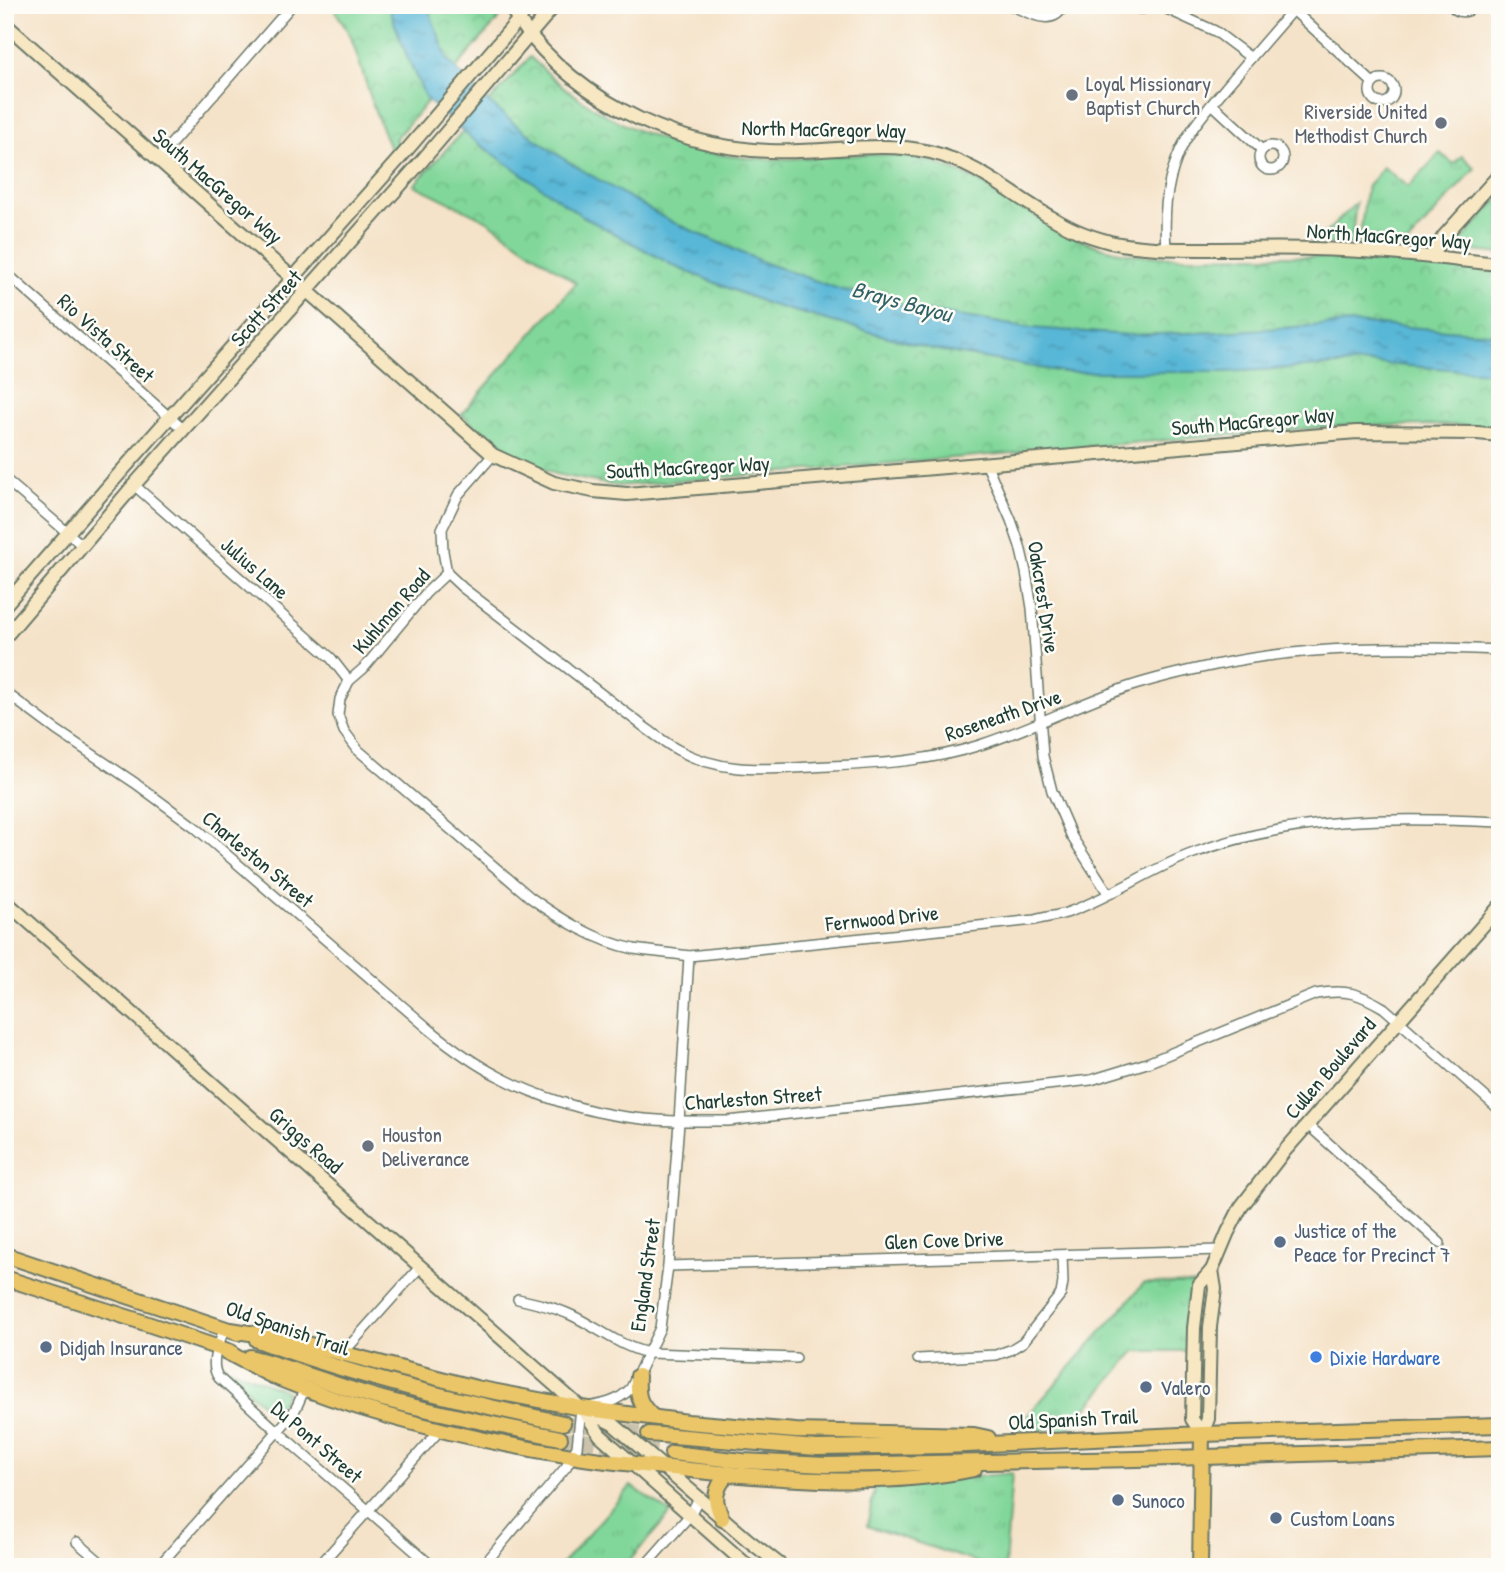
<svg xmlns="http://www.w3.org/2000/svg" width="1505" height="1572" viewBox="0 0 1505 1572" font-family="'Patrick Hand',sans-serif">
<defs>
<pattern id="grass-tufts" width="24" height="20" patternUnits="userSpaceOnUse" patternTransform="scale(1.75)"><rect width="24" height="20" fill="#81d79a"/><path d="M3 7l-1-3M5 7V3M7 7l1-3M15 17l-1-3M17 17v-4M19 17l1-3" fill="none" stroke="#6fb985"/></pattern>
<pattern id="park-crowns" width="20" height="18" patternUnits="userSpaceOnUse" patternTransform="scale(1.75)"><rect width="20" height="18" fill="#81d79a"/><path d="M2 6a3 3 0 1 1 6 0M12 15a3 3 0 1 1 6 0" fill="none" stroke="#6fb985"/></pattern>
<pattern id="water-ripples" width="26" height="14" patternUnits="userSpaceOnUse" patternTransform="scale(1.75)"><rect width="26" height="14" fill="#59b7d7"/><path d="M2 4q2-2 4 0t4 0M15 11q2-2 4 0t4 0" fill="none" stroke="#4996af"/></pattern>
</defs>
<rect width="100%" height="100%" fill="#fdfcf7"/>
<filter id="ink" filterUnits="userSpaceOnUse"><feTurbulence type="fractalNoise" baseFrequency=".0143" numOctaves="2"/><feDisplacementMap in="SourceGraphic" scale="14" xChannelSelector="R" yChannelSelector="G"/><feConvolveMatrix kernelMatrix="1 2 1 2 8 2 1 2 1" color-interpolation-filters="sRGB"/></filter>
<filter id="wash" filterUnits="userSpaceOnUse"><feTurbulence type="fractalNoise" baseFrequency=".00686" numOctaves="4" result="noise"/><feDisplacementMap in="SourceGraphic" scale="28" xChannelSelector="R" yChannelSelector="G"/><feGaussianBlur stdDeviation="1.57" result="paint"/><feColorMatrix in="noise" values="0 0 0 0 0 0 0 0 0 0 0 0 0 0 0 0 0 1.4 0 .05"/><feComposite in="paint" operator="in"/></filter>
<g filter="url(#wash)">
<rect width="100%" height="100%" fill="#f5e3c9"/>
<g fill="url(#grass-tufts)" stroke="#508a67" stroke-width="2">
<path d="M1440,153L1454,164L1462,156L1475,168L1407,244H1400L1399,247L1359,245L1365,197L1368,186L1383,167L1408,187Z"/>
<path d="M1500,197V254L1465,250L1460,247V242Z"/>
<path d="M1356,203L1351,245L1310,243L1329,230Z"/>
<path d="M1144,1283L1193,1284L1187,1320V1351H1135L1068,1430H1015Z"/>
<path d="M224,1366L287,1391L284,1398L272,1413L223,1369Z"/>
<path d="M1012,1473L1005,1567H991L867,1526L876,1484H895Z"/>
<path d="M631,1486L671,1513L624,1567H559Z"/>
</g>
<g fill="url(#park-crowns)" stroke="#508a67" stroke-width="2">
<path d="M332,5H496L501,16L395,139L398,144L391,151L376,114L351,37Z"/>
<path d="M530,57C547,73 563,88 583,101C640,139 715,161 783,159C826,158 872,150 915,158C990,172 1041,234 1115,251C1141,257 1167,257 1194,257C1224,256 1254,256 1284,256C1356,257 1428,265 1500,272V428L1456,425L1337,426L617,486L555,474L505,451L461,415L576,283L486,220L414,185Z"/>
</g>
<path fill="url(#water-ripples)" stroke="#3c7a86" stroke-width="2" d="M388,5H427L448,60L481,96L520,128L570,163L668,220L765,263L839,289L926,311L1032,328L1129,335L1220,332L1353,323L1500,334V373L1370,363L1227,372H1063L932,349L768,304L676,267L582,216L472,139L426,99L406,54Z"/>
</g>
<g filter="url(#ink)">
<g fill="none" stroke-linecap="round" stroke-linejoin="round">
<g stroke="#cac2ab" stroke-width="14" stroke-dasharray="14 7" stroke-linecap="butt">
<path d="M563,1423L649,1434"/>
<path d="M560,1438L672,1453"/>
</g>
<g stroke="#6a7768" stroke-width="12">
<g id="street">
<path d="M1010,5C1028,12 1053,29 1064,5"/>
<path d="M1132,5C1138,10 1144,10 1150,5"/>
<path d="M1158,5L1215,31L1251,58"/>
<path d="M1451,5C1458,14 1468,14 1475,5"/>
<path d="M1293,10L1373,83"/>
<circle cx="1382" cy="91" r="12"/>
<path d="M1212,104L1262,150"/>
<circle cx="1271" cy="158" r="12"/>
<path d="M158,159L292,5"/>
<path d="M1166,249C1164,218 1165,188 1177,158C1187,131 1208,109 1226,87C1249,60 1273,32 1297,5"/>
<path d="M5,272L184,430"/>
<path d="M986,463L1011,520L1020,546L1026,572L1032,608L1043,756L1052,791L1072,837L1108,893"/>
<path d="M5,479L83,546"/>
<path d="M134,485L331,658L349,681"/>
<path d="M447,573L426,593L364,668L349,681L340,699L338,715L344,731L358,750L531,898C562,920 596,941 634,949C652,952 671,953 689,956L1035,920C1045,917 1056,916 1066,913C1108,899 1148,870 1191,854C1291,816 1395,817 1500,822"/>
<path d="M447,573L463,588L647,729C657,736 667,744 678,750C722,774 765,769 812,767C869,764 926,763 980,745C1030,729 1078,704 1128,687C1156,678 1186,671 1215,665C1308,645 1405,646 1500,650"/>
<path d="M447,573L443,551L442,529L458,495L493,455"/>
<path d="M5,692L56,730L135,783L196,828L429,1029C451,1047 474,1064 500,1077C536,1096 586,1112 627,1117C660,1122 694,1121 728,1121L1091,1080L1147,1063L1316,994C1346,989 1359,993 1384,1008L1500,1110"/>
<path d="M1308,1125L1440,1243"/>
<path d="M668,1266L1220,1250"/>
<path d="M518,1299C536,1303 554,1307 571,1315C597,1327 620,1347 649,1353L796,1358"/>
<path d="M225,1328C219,1343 208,1364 219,1378L277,1431L433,1567"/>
<path d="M343,1353L421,1266"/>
<path d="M918,1359L996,1355L1010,1350L1023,1342L1061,1294L1063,1282L1062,1255"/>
<path d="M77,1542L106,1567"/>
<path d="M158,1567L292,1415L297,1406L305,1388"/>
<path d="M318,1567L440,1430"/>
<path d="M482,1567L566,1467L577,1447L581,1408C601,1405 617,1403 631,1388L660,1328L668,1266L679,1122L689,956"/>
<path d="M644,1567L690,1515L699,1498"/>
</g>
</g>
<g stroke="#6a7768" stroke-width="16">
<g id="secondary">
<path d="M509,5C563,94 668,147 769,151C823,154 877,140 930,152C985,165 1024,207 1075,230C1086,235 1099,239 1110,242C1142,249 1174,249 1206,249C1242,249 1277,248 1313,249C1375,250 1438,258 1500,264"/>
<path d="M5,24L493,455L554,483L593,491L627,494L1357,432L1477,433L1500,435"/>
<path d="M1431,257L1444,236L1500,174"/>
<path d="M5,605L120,473L406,151L531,5"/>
<path d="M5,637L134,485L420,163L555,5"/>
<path d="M5,901L581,1408L613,1424L748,1540L783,1567"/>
<path d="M582,1408L600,1435L749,1567"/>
<path d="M1202,1434L1192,1419L1194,1328L1199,1285L1212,1270L1228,1232L1241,1207L1281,1155L1500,906"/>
<path d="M1202,1434L1208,1419L1210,1327L1215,1289L1212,1270"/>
</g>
</g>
<g stroke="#6a7768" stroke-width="18">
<g id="primary">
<path d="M5,1255L238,1333"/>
<path d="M5,1278L133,1319L231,1352"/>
<path d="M231,1330L287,1339L476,1388L581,1408L688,1422L796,1431L974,1435L988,1438"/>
<path d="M257,1340C356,1377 459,1401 563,1423"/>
<path d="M223,1350C240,1359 258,1369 275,1377C370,1416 471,1440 572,1456C614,1463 657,1466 699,1471C790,1480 884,1488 974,1469"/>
<path d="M250,1357C295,1369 338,1387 383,1399C441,1414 501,1426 560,1438"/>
<path d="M638,1376C637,1396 638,1403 653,1417"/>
<path d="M649,1434L817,1448L945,1446L1202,1434L1500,1425"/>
<path d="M672,1453L743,1461L826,1465L1137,1459L1500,1448"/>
<path d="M722,1518C713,1499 714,1490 728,1473"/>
<path d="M1200,1567L1202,1434"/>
</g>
</g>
<use href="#street" stroke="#fff" stroke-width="9"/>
<use href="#secondary" stroke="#f7e8c3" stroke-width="12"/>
<use href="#primary" stroke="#ebc669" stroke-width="14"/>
</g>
</g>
<g fill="#6b7280" stroke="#fdfcf7" stroke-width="2.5">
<circle cx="1072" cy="95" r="7"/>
<circle cx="1441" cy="123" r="7"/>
<circle cx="368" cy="1146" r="7"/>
</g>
<g fill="#5c6f8a" stroke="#fdfcf7" stroke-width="2.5">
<circle cx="1280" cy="1242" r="7"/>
<circle cx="46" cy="1347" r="7"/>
<circle cx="1146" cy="1387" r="7"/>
<circle cx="1118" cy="1500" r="7"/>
<circle cx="1276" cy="1518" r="7"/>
</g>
<circle fill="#3f7fe0" stroke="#fdfcf7" stroke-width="2.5" cx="1316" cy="1357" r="7"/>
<g text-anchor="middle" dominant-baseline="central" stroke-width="5" stroke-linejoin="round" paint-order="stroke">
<g font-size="21" fill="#5b616d" stroke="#fdfcf7" text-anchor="start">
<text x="1086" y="83">Loyal Missionary<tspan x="1086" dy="24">Baptist Church</tspan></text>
<text x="1427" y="111" text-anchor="end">Riverside United<tspan x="1427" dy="24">Methodist Church</tspan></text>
<text x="382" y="1134">Houston<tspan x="382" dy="24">Deliverance</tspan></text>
</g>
<g font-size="21" fill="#1f3d34" stroke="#fdfcf7">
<text transform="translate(824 129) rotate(1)">North MacGregor Way</text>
<text transform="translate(218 186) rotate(41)">South MacGregor Way</text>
<text transform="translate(1389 236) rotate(4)">North MacGregor Way</text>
<text transform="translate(266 308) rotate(-48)">Scott Street</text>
<text transform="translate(106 338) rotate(42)">Rio Vista Street</text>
<text transform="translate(1253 421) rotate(-5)">South MacGregor Way</text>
<text transform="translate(688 467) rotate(-3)">South MacGregor Way</text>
<text transform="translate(255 568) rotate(41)">Julius Lane</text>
<text transform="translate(1044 597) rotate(81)">Oakcrest Drive</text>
<text transform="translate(391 611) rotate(-49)">Kuhlman Road</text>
<text transform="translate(1003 715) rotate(-19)">Roseneath Drive</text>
<text transform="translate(258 859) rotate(40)">Charleston Street</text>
<text transform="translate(882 918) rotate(-6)">Fernwood Drive</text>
<text transform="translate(1330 1068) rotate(-49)">Cullen Boulevard</text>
<text transform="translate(753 1098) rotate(-4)">Charleston Street</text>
<text transform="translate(306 1140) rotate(41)">Griggs Road</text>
<text transform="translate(944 1240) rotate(-2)">Glen Cove Drive</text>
<text transform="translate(645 1275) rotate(-82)">England Street</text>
<text transform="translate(288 1328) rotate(19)">Old Spanish Trail</text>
<text transform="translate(1073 1419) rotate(-3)">Old Spanish Trail</text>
<text transform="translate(317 1442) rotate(41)">Du Pont Street</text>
</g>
<g font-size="21" fill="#4e5e75" stroke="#fdfcf7" text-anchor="start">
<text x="1294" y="1230">Justice of the<tspan x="1294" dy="24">Peace for Precinct 7</tspan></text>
<text x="60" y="1347">Didjah Insurance</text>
<text x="1160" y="1387">Valero</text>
<text x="1132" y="1500">Sunoco</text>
<text x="1290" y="1518">Custom Loans</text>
</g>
<g font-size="21" fill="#366cbe" stroke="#fdfcf7" text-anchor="start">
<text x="1330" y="1357">Dixie Hardware</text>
</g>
<g font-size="23" font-style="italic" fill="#306265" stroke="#fdfcf7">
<text transform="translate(902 301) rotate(15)">Brays Bayou</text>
</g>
</g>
<rect width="1505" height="1572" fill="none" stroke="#fdfcf7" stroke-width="28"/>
</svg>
